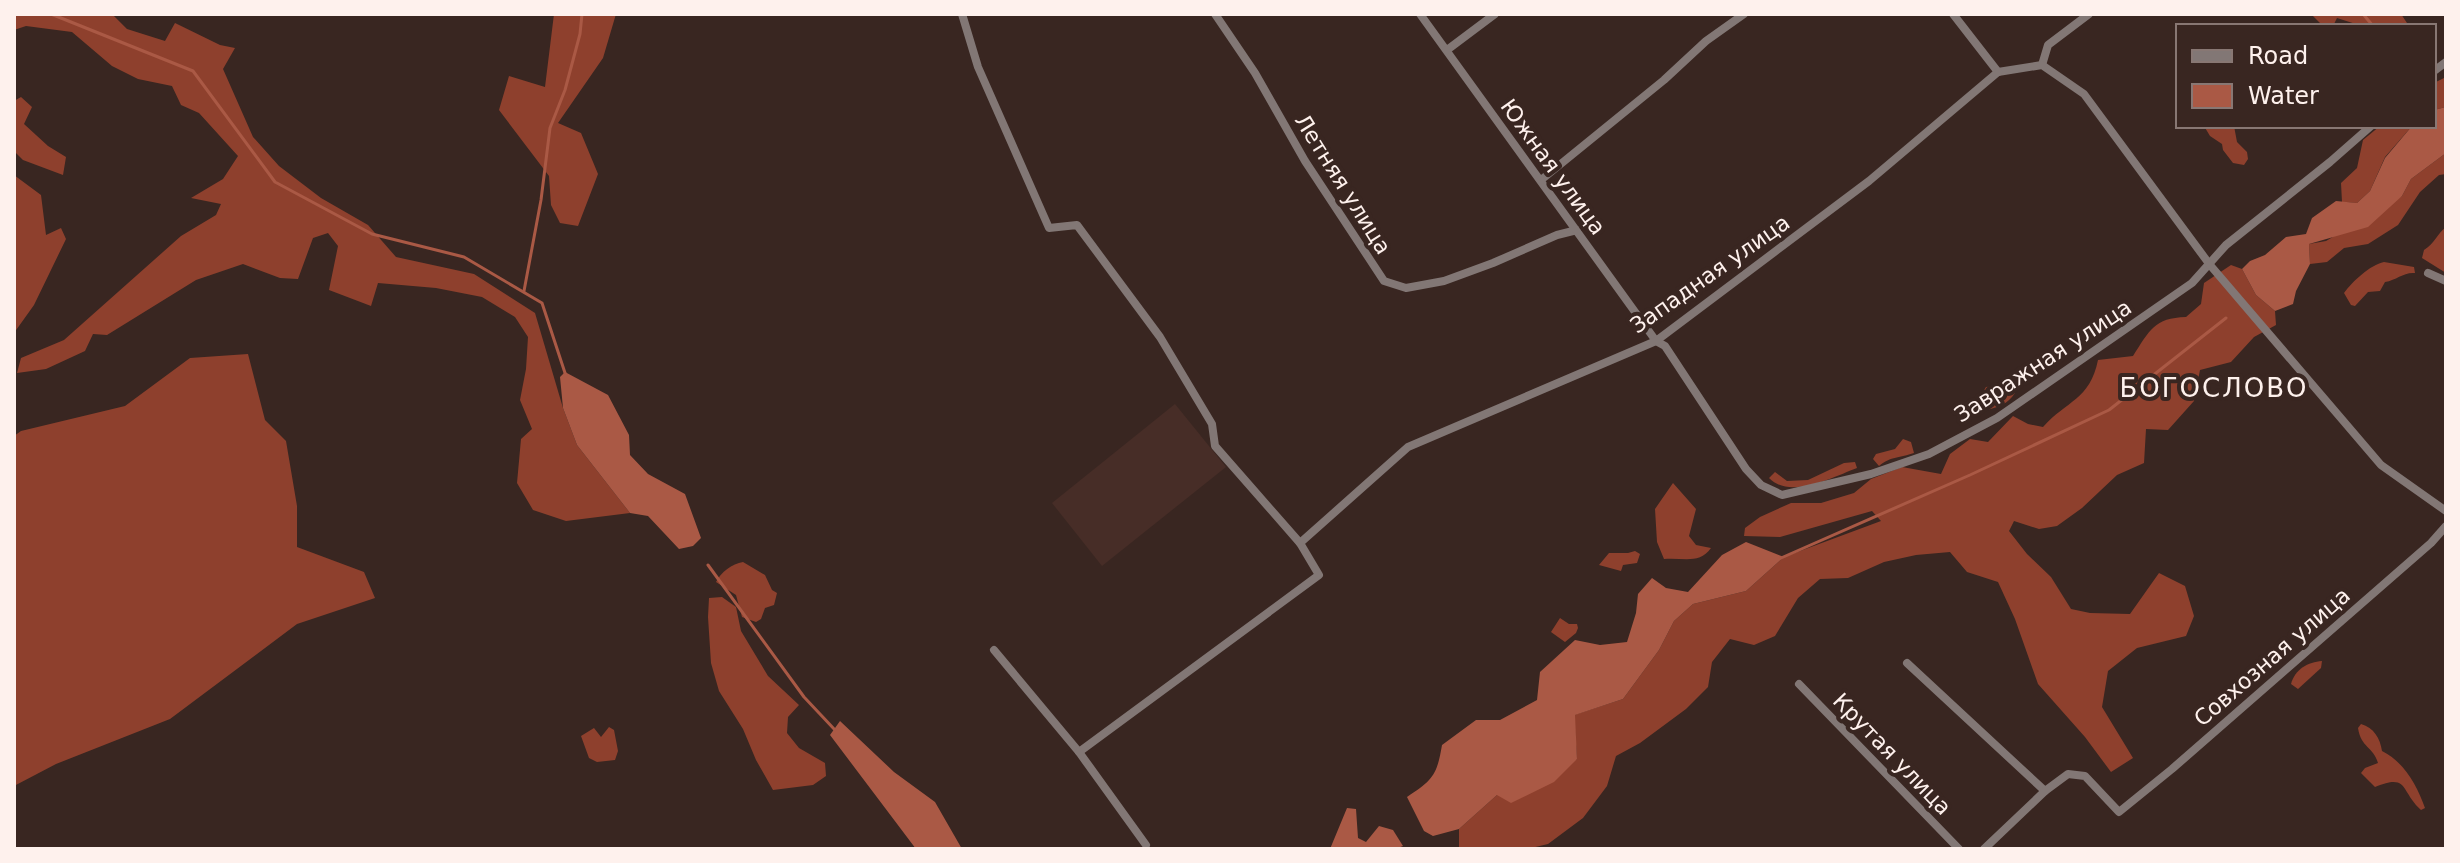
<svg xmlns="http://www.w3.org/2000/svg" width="2460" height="863" viewBox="0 0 2460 863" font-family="'DejaVu Sans',sans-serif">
<rect width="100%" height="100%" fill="#392621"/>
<path fill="#472d27" d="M1175,404L1226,467L1102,566L1052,503Z"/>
<g fill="#8e402d">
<path d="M14,14H112L127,29L165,41L175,23L220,45L235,48L223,69L253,137L279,166L321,198L368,225L396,257L474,274L535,313L563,408L577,445L630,513L566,521L533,510L517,483L521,439L532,429L520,400L526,369L528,337L515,317L482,297L436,288L378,283L371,306L329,290L338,246L328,233L313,238L298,279L280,278L243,264L196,280L107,335L93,334L85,351L46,369L17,373L21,358L64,340L181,236L216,215L221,204L191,198L223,179L238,156L199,113L181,105L172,86L138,79L112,66L72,32L26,26L14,30Z"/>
<path d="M554,14H616L603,58L558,123L581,133L598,174L578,226L560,223L551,205L549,176L499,110L509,76L545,87Z"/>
<path d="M2311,14H2401L2409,26H2362L2337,18L2333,26H2323Z"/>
<path d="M2446,77V107L2434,110V83Z"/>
<path d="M21,97L32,107L24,124L48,146L66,157L63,175L23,160L14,151V101Z"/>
<path d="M2204,126H2234L2237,142L2247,152L2248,159L2244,165L2233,163L2223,150L2222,144L2210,136Z"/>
<path d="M2380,126H2412L2385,157L2370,191L2357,203L2342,202L2341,183L2357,168L2363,140Z"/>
<path d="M2446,153V174L2439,175L2420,192L2398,225L2368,244L2344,248L2327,262L2310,264L2309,244L2326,241L2402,196L2411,179Z"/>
<path d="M14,175L41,195L46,235L61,228L66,239L34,305L14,333Z"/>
<path d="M2446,227V273L2422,258L2424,250C2435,243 2437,234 2446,227Z"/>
<path d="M2384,262L2414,267L2415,273C2403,272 2397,280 2385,282L2380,291L2368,292L2355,306L2351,305L2344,293C2353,281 2370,265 2384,262Z"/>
<path d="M2231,265L2242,269L2256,295L2275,311L2276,325L2254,337L2231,362L2200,370L2194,401L2168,430L2146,429L2144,463L2117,475L2082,508L2057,526L2039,529L2014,521L2009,531L2027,554L2051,577L2071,609L2090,613L2130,614L2159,573L2185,586L2194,616L2186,636L2137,648L2108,671L2102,707L2133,758L2111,772L2085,737L2038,684L2015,619L1998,582L1967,572L1950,552L1916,555L1884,562L1848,578L1820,579L1798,598L1775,636L1754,645L1730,639L1712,662L1708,687L1686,709L1640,743L1616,756L1607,786L1583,818L1548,844L1527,849H1459V829L1497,795L1577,759L1574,715L1623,699L1659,650L1674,621L1693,604L1746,591L1784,557L1881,521L1872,511L1780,537L1744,536L1745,528L1760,517L1791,503H1821L1854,493L1871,479L1902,467L1941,474L1950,454L1970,439L1988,442L2013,416L2028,424L2043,427C2066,401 2090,400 2098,360L2133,356C2150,330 2154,318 2186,317L2201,304L2204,283Z"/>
<path d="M248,354L265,420L286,441L297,506V547L364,572L375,598L297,624L170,719L56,764L14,786V436L21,431L125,406L190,358Z"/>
<path d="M2014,384L2015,393C2008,404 1997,408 1985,410L1977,402L1986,387Z"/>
<path d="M1903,439L1911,442L1914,453C1900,458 1891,456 1879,466L1873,459L1876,454L1895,449Z"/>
<path d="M1855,462L1857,468C1833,477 1790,500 1769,478L1775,472L1787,481L1808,480L1844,463Z"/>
<path d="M1673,483L1696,509L1689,536L1696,545L1711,548C1699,565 1682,557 1664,559L1657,542L1655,509Z"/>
<path d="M1635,551L1640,554L1637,563L1623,565L1621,571L1599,565L1609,553H1628Z"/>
<path d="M743,562L765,575L772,590L777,593L774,605L765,608L761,619L756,622L742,617L736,595L716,582C721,572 732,564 743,562Z"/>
<path d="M722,597L736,607L741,631L768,676L799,705L788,717L787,733L799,748L825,763L826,776L813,785L773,790L756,760L743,729L719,691L711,663L708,617L709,598Z"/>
<path d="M1560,618L1569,624H1577L1578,628L1576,633L1565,642L1551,632Z"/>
<path d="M2322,661L2321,668L2298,689L2291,684C2295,669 2308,662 2322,661Z"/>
<path d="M2361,724C2374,728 2380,738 2382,751C2404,762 2417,785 2425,808L2421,810C2400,791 2409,773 2375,787L2361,773L2365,768L2378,763C2373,746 2361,748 2358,728Z"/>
<path d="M609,727L614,730L618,751L615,760L597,762L589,758L581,736L594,728L601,737Z"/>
</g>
<g fill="#aa5945">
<path d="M2446,107V153L2411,179L2402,196L2368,227L2309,244L2310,264L2296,291L2293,304L2275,311L2256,295L2242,269L2250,261L2265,255L2286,237L2306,234L2312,218L2336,201L2357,203L2370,191L2385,158L2412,126H2434V110Z"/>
<path d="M565,372L608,395L629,435L630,455L648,474L685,494L701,538L693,546L679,549L648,516L630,513L577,445L563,408L560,377Z"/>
<path d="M1746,542L1784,557L1746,591L1693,604L1674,621L1659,650L1623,699L1575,715L1577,759L1554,782L1511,803L1497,795L1459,829L1433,836L1424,831L1407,797C1433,780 1437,775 1442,745L1476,720H1500L1537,700L1540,672L1575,640L1600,645L1627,642L1636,613L1638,594L1652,578L1666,588L1688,592L1722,555Z"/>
<path d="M840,721L894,772L935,802L962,849H916L830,735Z"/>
<path d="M1347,808L1356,809L1358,838L1366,842L1379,826L1393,830L1403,846L1395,849H1330Z"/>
</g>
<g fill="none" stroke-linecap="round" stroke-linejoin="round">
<g stroke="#aa5945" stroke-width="3">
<path d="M51,14L193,71L275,182L372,234L464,257L542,303L566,376"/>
<path d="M2363,14L2373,26"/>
<path d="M524,291L541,200L550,128L565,90L580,34L582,14"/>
<path d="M1781,558L1970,475L2109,410L2226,318"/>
<path d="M708,565L804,697L835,730"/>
</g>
<g stroke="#827775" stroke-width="8">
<path d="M962,14L978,67L1049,228L1077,225L1160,337L1212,424L1215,446L1300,543L1319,575L1079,752L994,650"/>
<path d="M1215,14L1255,73L1305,161L1384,281L1406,288L1444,281L1493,263L1557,235L1577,230"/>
<path d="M1420,14L1656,341L1665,346L1746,469L1761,485L1782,495L1871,474L1929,454L1997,418L2192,283L2226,245L2330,162L2371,126"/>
<path d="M1953,14L1998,72"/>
<path d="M1447,50L1495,14"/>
<path d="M2042,65L2048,45L2089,14"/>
<path d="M2434,71L2446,62"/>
<path d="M1998,72L2042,65L2084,94L2210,265L2381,465L2446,511"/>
<path d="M1541,180L1664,80L1706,41L1744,14"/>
<path d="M2428,273L2446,281"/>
<path d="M1300,543L1408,447L1656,341L1869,181L1998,72"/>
<path d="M1907,663L2045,791"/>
<path d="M1799,684L1959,849"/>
<path d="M1079,752L1146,845"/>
<path d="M1984,849L2045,791L2068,774L2085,776L2119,812L2172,769L2431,543L2446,526"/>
</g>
</g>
<g text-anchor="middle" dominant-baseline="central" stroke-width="8" stroke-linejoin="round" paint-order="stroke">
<g font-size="22" fill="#fef1ed" stroke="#392621">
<text transform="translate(1553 167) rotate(54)">Южная улица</text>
<text transform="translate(1343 184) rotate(58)">Летняя улица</text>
<text transform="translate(1710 274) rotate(-35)">Западная улица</text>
<text transform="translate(2043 361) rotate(-33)">Завражная улица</text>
<text transform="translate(2272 657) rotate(-41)">Совхозная улица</text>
<text transform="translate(1892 754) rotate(46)">Крутая улица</text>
</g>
<g font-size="26" letter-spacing="2" fill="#fef1ed" stroke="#392621">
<text x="2214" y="388">БОГОСЛОВО</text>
</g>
</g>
<rect width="2460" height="863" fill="none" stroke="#fef1ed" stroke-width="32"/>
<rect x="2176" y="24" width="260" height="104" fill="#392621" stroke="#887773" stroke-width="2"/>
<rect x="2192" y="50" width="40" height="12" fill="#827775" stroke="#887773" stroke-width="2"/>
<text x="2248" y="64" font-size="24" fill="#fef1ed">Road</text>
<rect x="2192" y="84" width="40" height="24" fill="#aa5945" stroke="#887773" stroke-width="2"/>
<text x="2248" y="104" font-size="24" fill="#fef1ed">Water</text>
</svg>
